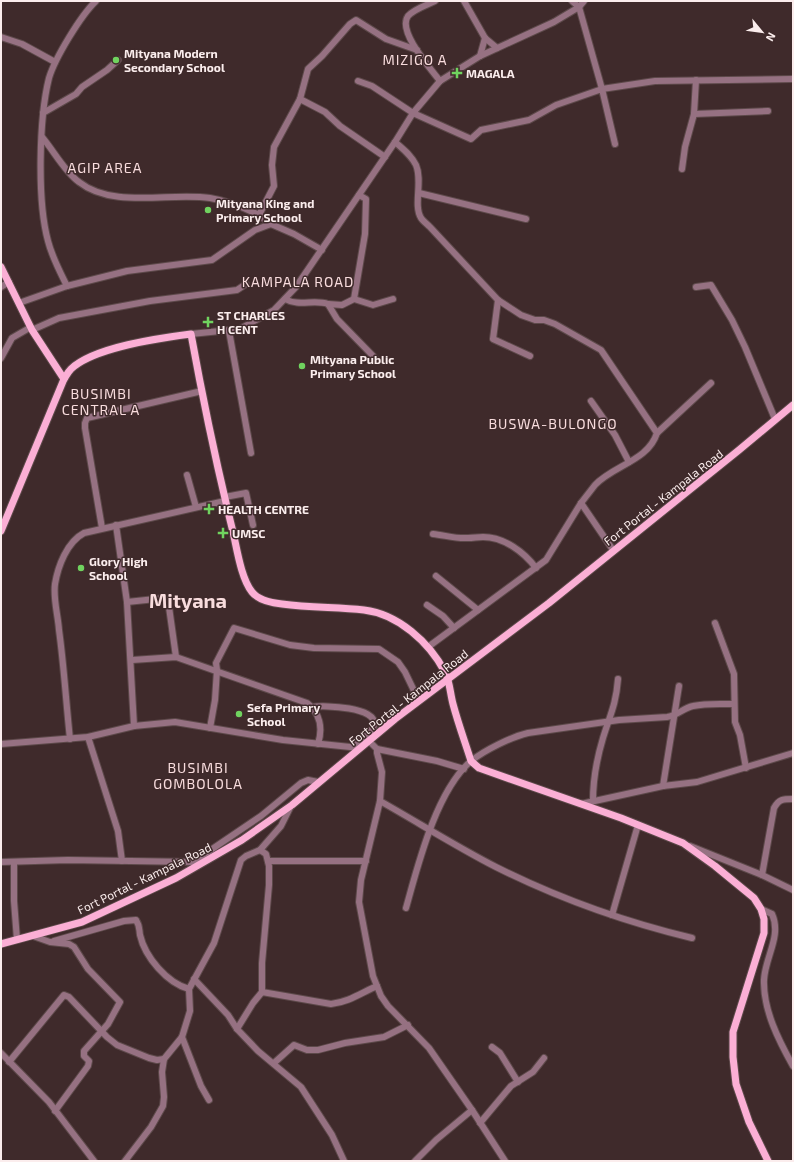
<svg xmlns="http://www.w3.org/2000/svg" width="794" height="1162" viewBox="0 0 794 1162" font-family="'Exo 2',sans-serif">
<rect width="100%" height="100%" fill="#3f2a2b"/>
<g fill="none" stroke-linecap="round" stroke-linejoin="round">
<g stroke="#5d494a" stroke-width="8">
<g id="minor">
<path d="M435,1C427,5 414,9 408,16C397,31 430,68 440,81"/>
<path d="M464,1L485,38L497,48"/>
<path d="M572,1L579,7L602,89L655,81L793,79"/>
<path d="M1,37L22,44L55,62"/>
<path d="M480,56L485,38"/>
<path d="M358,81L372,86L413,113L471,139L481,130L529,120L556,105L602,89L615,144"/>
<path d="M43,113L76,94L82,87L107,70L118,60"/>
<path d="M694,114L768,111"/>
<path d="M42,137C54,151 64,171 79,182C113,209 170,192 210,198C228,201 243,207 259,215"/>
<path d="M395,142C404,150 411,155 416,165C423,181 413,205 421,218C423,221 427,224 430,227L498,300L521,315L535,320H544L555,324L601,350L657,433C648,461 614,465 595,485L581,503L546,560L428,647"/>
<path d="M385,157L340,126L325,112L300,99L308,69L322,56L350,24L356,20L386,39L417,50"/>
<path d="M682,169L685,147L694,114L696,80"/>
<path d="M419,193L526,219"/>
<path d="M271,224L259,215L274,186L272,165L274,147L300,99"/>
<path d="M67,286C60,272 52,257 48,241C37,201 39,118 49,78C55,58 81,15 96,1"/>
<path d="M1,287L9,282"/>
<path d="M696,287L711,285L732,320L745,347L775,419"/>
<path d="M285,299C299,307 314,299 328,304L337,319L375,358"/>
<path d="M354,299L365,234L366,199L359,195"/>
<path d="M498,300L493,339L530,356"/>
<path d="M19,303L67,286L127,271L212,260L255,230L271,224L294,234L322,250"/>
<path d="M328,304L342,305L354,299L373,305L393,299"/>
<path d="M32,330L59,318L150,301L237,290L246,284"/>
<path d="M229,331L251,453"/>
<path d="M191,334L240,329L274,310L296,287L395,142L413,113L440,81L480,56L554,22L579,7L584,1"/>
<path d="M1,358L12,338L31,327"/>
<path d="M591,401L615,435L629,462"/>
<path d="M657,433L711,383"/>
<path d="M187,475L196,507"/>
<path d="M225,497L246,493L253,525"/>
<path d="M581,503L613,550"/>
<path d="M116,525L127,602L134,726"/>
<path d="M102,528L85,428V423L87,418L202,391"/>
<path d="M433,534C444,535 456,539 468,538C473,538 478,537 483,537C504,537 524,552 536,568"/>
<path d="M436,576L478,610"/>
<path d="M127,602L165,598L168,600L176,657"/>
<path d="M427,605L443,616L454,628"/>
<path d="M715,623L734,674L735,722L740,735L746,768"/>
<path d="M132,660L176,657L307,703C320,713 323,728 318,744"/>
<path d="M313,707C324,705 378,707 374,725C372,733 358,741 352,747"/>
<path d="M210,728L215,700L217,670L216,663L234,628L290,645L314,648L379,649L398,662L405,672L419,701"/>
<path d="M88,737L118,831L122,861"/>
<path d="M70,739C66,702 64,666 59,630C58,615 53,599 55,584C58,566 67,542 84,533L225,501"/>
<path d="M369,741L377,749L437,761L464,769"/>
<path d="M1,744L88,737L134,726L175,722L283,740L360,748"/>
<path d="M377,749V753L382,772L380,801L361,880L359,902L373,976L381,996L388,1006L429,1048L472,1110L505,1161"/>
<path d="M663,786L679,686"/>
<path d="M380,801C419,823 457,847 496,867C558,898 625,922 692,938"/>
<path d="M593,801C593,780 597,758 603,738C610,715 616,705 618,679"/>
<path d="M581,804L663,786L697,782L793,753"/>
<path d="M690,846L762,875L793,890"/>
<path d="M268,861H366"/>
<path d="M1,862L68,860L193,862L261,816L301,783L308,780L318,782"/>
<path d="M14,862V901L17,940"/>
<path d="M762,875L774,808C779,799 783,799 793,799"/>
<path d="M406,908C418,865 436,791 471,761C485,750 511,737 528,733L619,720L667,717C677,716 683,708 693,706C706,703 720,704 733,704"/>
<path d="M761,909L772,914C782,936 765,957 764,980C763,1010 779,1041 793,1066"/>
<path d="M612,915L638,825"/>
<path d="M33,936L50,942L69,944L74,947L88,969L120,1002L108,1024L84,1051V1056L89,1061L88,1066L55,1111"/>
<path d="M54,941L124,921L136,920C140,926 139,929 140,935C145,957 167,983 189,989"/>
<path d="M194,979L228,1015L237,1029L258,1051L301,1087L332,1135L344,1161"/>
<path d="M262,992V963L269,885V866L266,854L260,850L281,826L291,806"/>
<path d="M237,1029L253,1003L262,992L331,1004C349,1002 361,993 377,986"/>
<path d="M182,1037L201,1086L209,1100"/>
<path d="M492,1047L500,1053L518,1082"/>
<path d="M1,1053L49,1102L94,1161"/>
<path d="M9,1062L64,995L69,997L107,1037L117,1045L149,1058L157,1060L164,1059"/>
<path d="M274,1063L294,1045L307,1050H318L345,1043L384,1037L408,1025"/>
<path d="M480,1123L511,1086L533,1072L544,1058"/>
<path d="M125,1161L151,1127L163,1106L164,1097L162,1072L164,1059L182,1037L190,1011L189,989L214,943L241,860L246,856L260,850"/>
<path d="M415,1161L436,1140L472,1110"/>
</g>
</g>
<g stroke="#5d494a" stroke-width="9">
<g id="major">
<path d="M1,267L32,330L64,379L1,531"/>
<path d="M64,379C66,376 68,372 71,369C94,347 160,338 191,334C203,400 217,467 233,532C237,549 241,578 252,592C259,601 272,603 282,604C310,608 337,607 364,610C398,614 429,642 445,672C450,682 450,693 453,704C458,723 465,742 471,761L479,768L621,818L683,843L715,866L754,898L761,909L764,919V933L733,1032V1057L736,1084L749,1122L768,1161"/>
<path d="M1,944L82,922L176,878L242,840L292,805L395,719L549,603L739,450L793,405"/>
</g>
</g>
<use href="#minor" stroke="#967182" stroke-width="6"/>
<use href="#major" stroke="#fbafd5" stroke-width="7"/>
</g>
<g fill="#70d35f" stroke="#3f2a2b" stroke-width="1.5">
<circle cx="116" cy="60" r="4"/>
<path d="M455 67h4v4h4v4h-4v4h-4v-4h-4v-4h4z"/>
<circle cx="208" cy="210" r="4"/>
<path d="M206 316h4v4h4v4h-4v4h-4v-4h-4v-4h4z"/>
<circle cx="302" cy="366" r="4"/>
<path d="M207 503h4v4h4v4h-4v4h-4v-4h-4v-4h4z"/>
<path d="M221 527h4v4h4v4h-4v4h-4v-4h-4v-4h4z"/>
<circle cx="81" cy="568" r="4"/>
<circle cx="239" cy="714" r="4"/>
</g>
<g text-anchor="middle" dominant-baseline="central" stroke-width="3" stroke-linejoin="round" paint-order="stroke">
<g font-size="12" font-weight="bold" fill="#fbeded" stroke="#3f2a2b" text-anchor="start">
<text x="124" y="53">Mityana Modern<tspan x="124" dy="14">Secondary School</tspan></text>
<text x="466" y="73">MAGALA</text>
<text x="216" y="203">Mityana King and<tspan x="216" dy="14">Primary School</tspan></text>
<text x="217" y="315">ST CHARLES<tspan x="217" dy="14">H CENT</tspan></text>
<text x="310" y="359">Mityana Public<tspan x="310" dy="14">Primary School</tspan></text>
<text x="218" y="509">HEALTH CENTRE</text>
<text x="232" y="533">UMSC</text>
<text x="89" y="561">Glory High<tspan x="89" dy="14">School</tspan></text>
<text x="247" y="707">Sefa Primary<tspan x="247" dy="14">School</tspan></text>
</g>
<g font-size="12" fill="#fbeded" stroke="#3f2a2b">
<text transform="translate(663 497) rotate(-38)">Fort Portal - Kampala Road</text>
<text transform="translate(408 697) rotate(-38)">Fort Portal - Kampala Road</text>
<text transform="translate(144 878) rotate(-26)">Fort Portal - Kampala Road</text>
</g>
<g font-size="14" letter-spacing="1" fill="#f8dcdd" stroke="#3f2a2b">
<text x="415" y="59">MIZIGO A</text>
<text x="105" y="167">AGIP AREA</text>
<text x="298" y="281">KAMPALA ROAD</text>
<text x="101" y="393">BUSIMBI<tspan x="101" dy="16">CENTRAL A</tspan></text>
<text x="553" y="423">BUSWA-BULONGO</text>
<text x="198" y="767">BUSIMBI<tspan x="198" dy="16">GOMBOLOLA</tspan></text>
</g>
<g font-size="20" font-weight="bold" fill="#f8dcdd" stroke="#3f2a2b">
<text x="188" y="600">Mityana</text>
</g>
</g>
<rect width="794" height="1162" fill="none" stroke="#fbeded" stroke-width="4"/>
<g transform="translate(762 32) rotate(119)" stroke="#3f2a2b" stroke-width="3" paint-order="stroke">
<path d="M0-3L7 15L0 10L-7 15Z" fill="#fbeded"/>
<text y="-6" font-size="11" font-weight="bold" text-anchor="middle" fill="#fbeded">N</text>
</g>
</svg>
